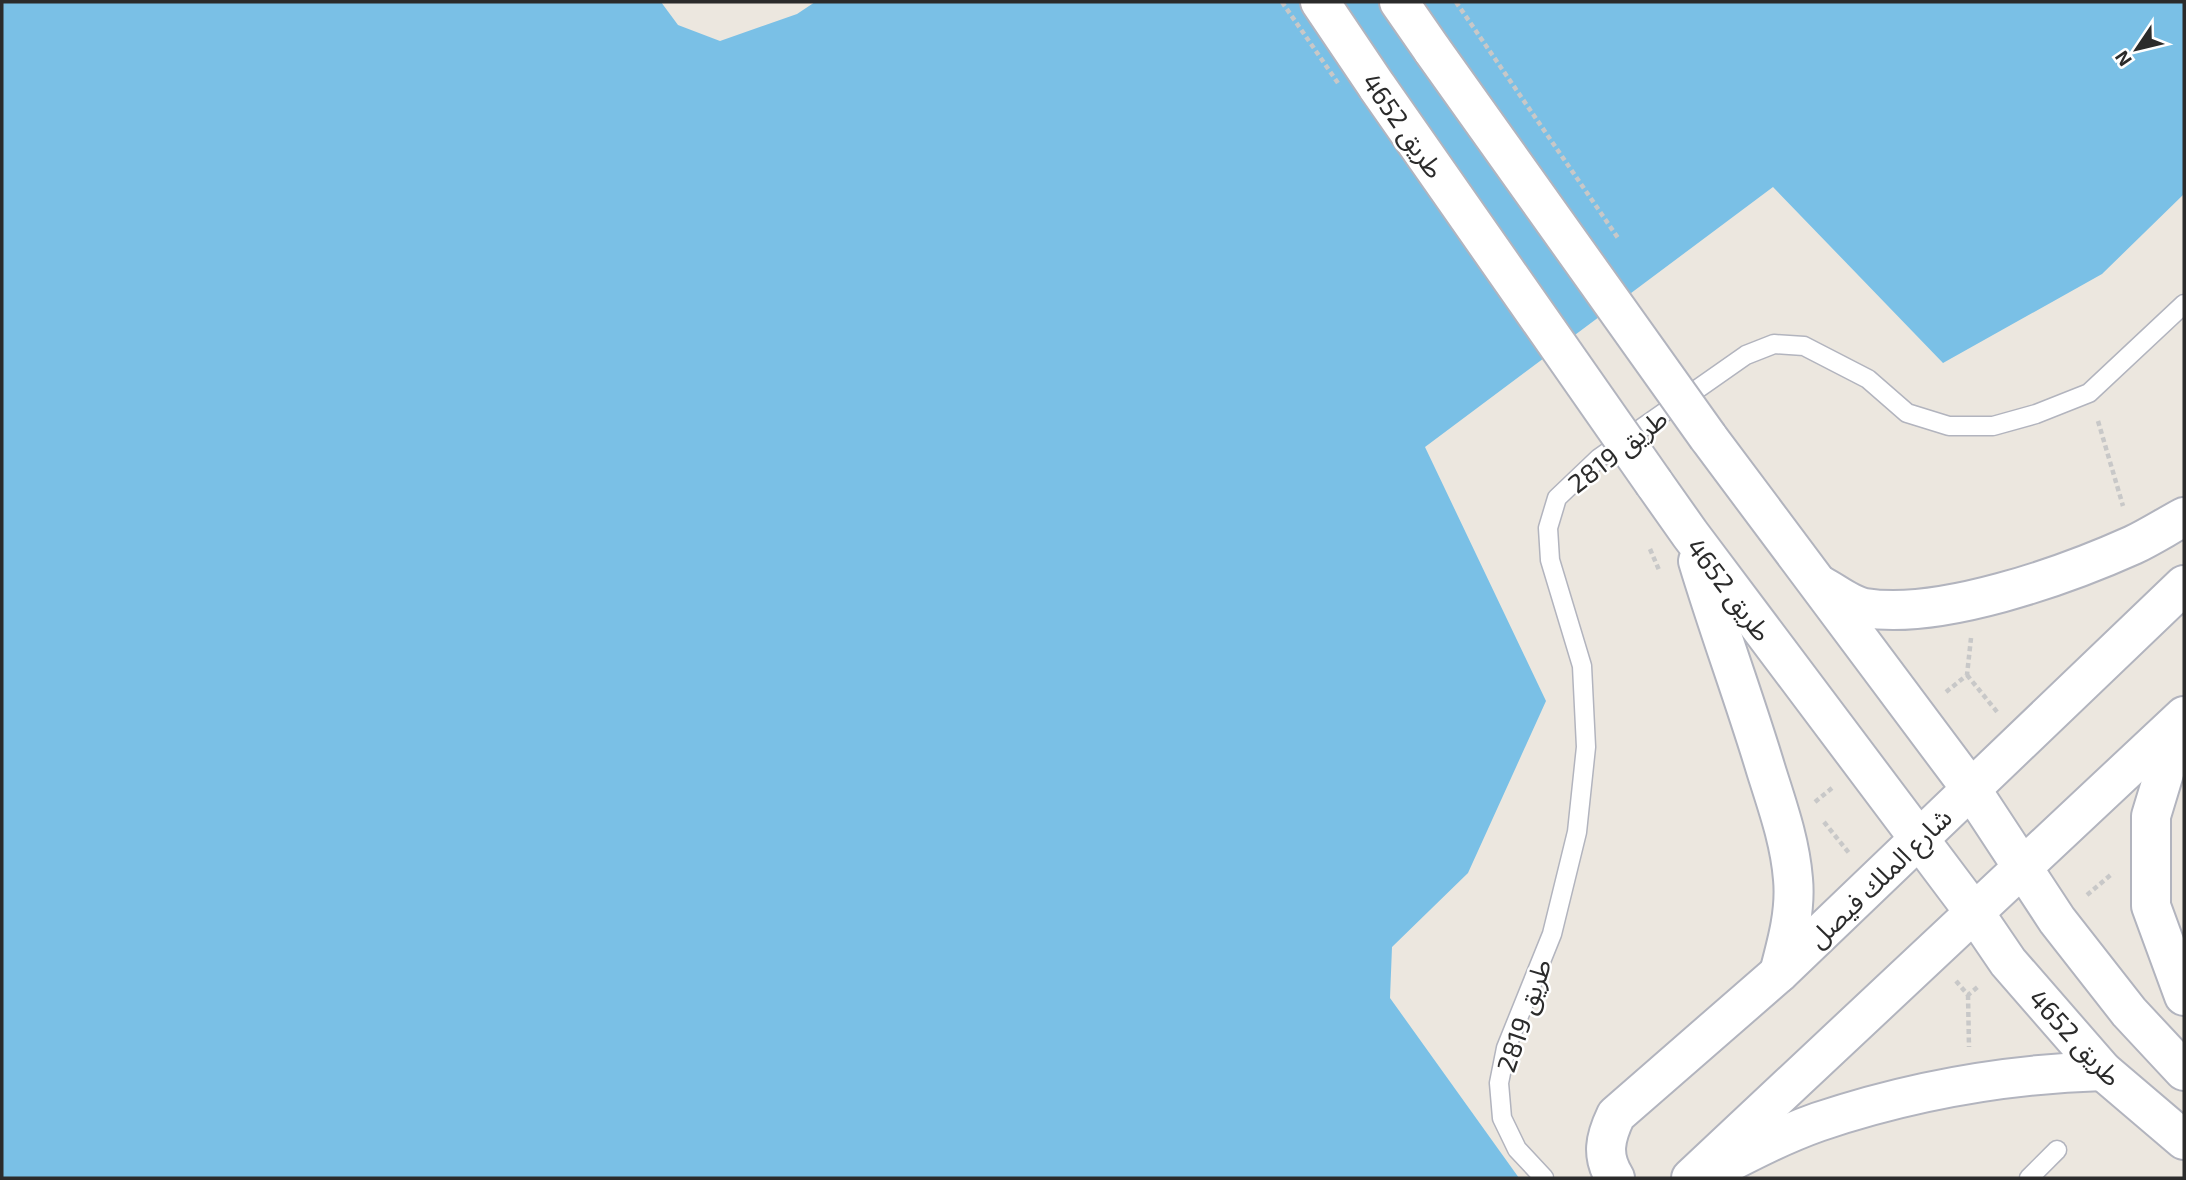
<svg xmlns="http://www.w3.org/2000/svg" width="2186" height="1180" viewBox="0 0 2186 1180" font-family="'Exo 2','Noto Sans Arabic',sans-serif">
<rect width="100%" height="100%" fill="#ece7df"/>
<path fill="#7ac0e6" d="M2,2H661L678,25L720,41L797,14L815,2H2184V194L2102,274L1943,363L1773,187L1425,447L1546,701L1468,873L1392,947L1390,998L1519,1178H2Z"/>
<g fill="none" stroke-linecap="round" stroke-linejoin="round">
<g stroke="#b2b4be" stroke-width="21">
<g id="service">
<path d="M1544,1178L1517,1149L1502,1118L1499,1083L1506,1048L1552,934L1577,832L1586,747L1582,666L1550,560L1548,528L1557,498L1599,458L1746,355L1774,344L1804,346L1868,379L1907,413L1949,426H1993L2036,414L2089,393L2184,304"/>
<path d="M2029,1178L2057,1150"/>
</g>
</g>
<g stroke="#b2b4be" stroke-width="42">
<g id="tertiary">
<path d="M1320,2L1378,88"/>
<path d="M1399,2L1433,51"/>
<path d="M1708,437L1971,789L2057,920L2129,1012L2184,1071"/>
<path d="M1654,483L1690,534L1974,912L2008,962L2103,1071L2184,1140"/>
<path d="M1698,561C1719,631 1745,700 1766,770C1777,805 1790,841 1793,879C1796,911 1787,943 1779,973"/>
<path d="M1822,586C1835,593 1851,606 1865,608C1940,620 2064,576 2133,545C2150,537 2167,526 2184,517"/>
<path d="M2184,739L2168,760L2151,816V906L2184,996"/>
<path d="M1720,1167C1751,1151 1784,1134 1818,1122C1910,1091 2006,1074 2103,1071"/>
<path d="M1615,1178C1601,1156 1605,1138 1616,1115L1779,973L2184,585"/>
<path d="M1691,1178L2184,716"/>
</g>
</g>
<g stroke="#c8c8c8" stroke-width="4.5" stroke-dasharray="5 3.5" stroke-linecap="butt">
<path d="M2098,421L2123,506"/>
<path d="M1650,549L1659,570"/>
<path d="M1967,675L1998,713"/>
<path d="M1946,692L1967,675L1971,638"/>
<path d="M1815,802L1832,788"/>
<path d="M1824,822L1849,853"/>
<path d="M2087,895L2113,873"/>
<path d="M1956,981L1968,995L1979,986"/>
<path d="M1968,995L1969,1047"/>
</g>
<use href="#service" stroke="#fff" stroke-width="18"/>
<use href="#tertiary" stroke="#fff" stroke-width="38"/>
<g stroke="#b2b4be" stroke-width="42" stroke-linecap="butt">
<g id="tertiary-bridge">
<path d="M1433,51L1708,437"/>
<path d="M1378,88L1654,483"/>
</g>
</g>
<g stroke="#c8c8c8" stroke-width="4.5" stroke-dasharray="5 3.5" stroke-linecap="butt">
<path d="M1282,2L1340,86"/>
<path d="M1456,2L1618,238"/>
</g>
<use href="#tertiary-bridge" stroke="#fff" stroke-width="38"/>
</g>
<g text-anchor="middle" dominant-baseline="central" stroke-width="5" stroke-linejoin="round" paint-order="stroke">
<g font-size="26" fill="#2b2b2b" stroke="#fff">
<text transform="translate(1404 125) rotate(55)">طريق 4652</text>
<text transform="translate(1617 450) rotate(-38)">طريق 2819</text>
<text transform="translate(1730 589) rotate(53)">طريق 4652</text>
<text transform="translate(1879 877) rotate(-44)">شارع الملك فيصل</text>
<text transform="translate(1523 1015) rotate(-71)">طريق 2819</text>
<text transform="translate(2076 1037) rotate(47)">طريق 4652</text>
</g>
</g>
<rect width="2186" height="1180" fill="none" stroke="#2b2b2b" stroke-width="7"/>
<g transform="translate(2137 49) rotate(235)" stroke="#ffffff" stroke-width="5" paint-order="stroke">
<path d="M0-5L12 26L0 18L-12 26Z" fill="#2b2b2b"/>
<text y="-10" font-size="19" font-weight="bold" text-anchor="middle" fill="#2b2b2b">N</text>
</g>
</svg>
